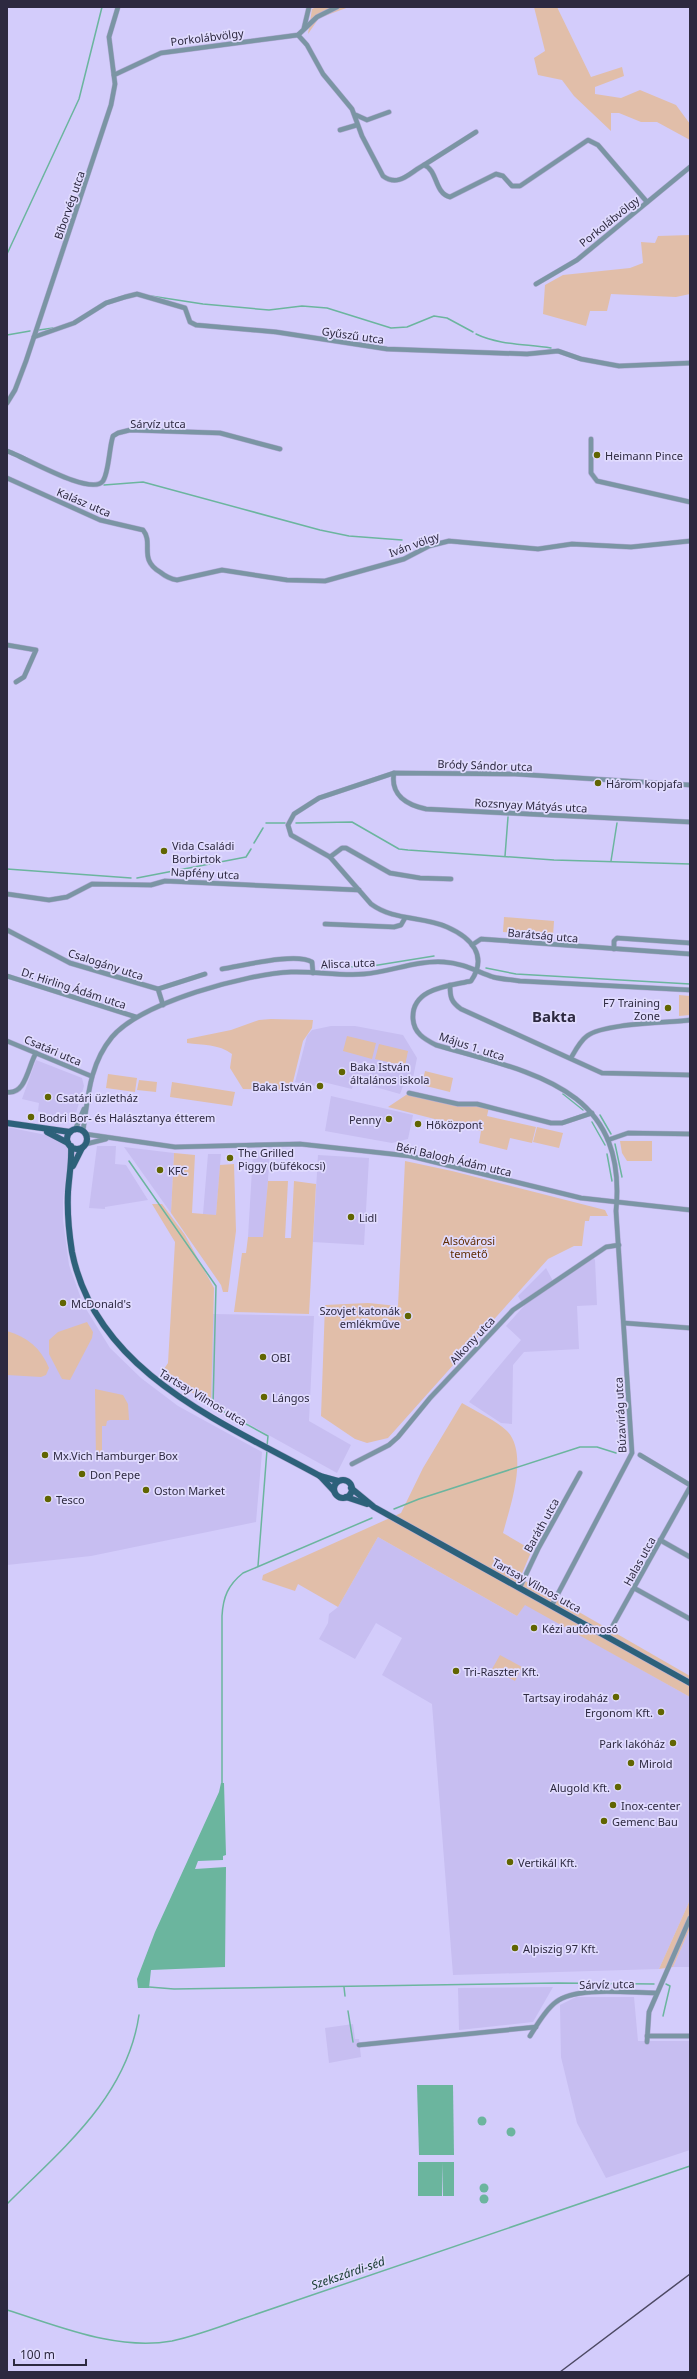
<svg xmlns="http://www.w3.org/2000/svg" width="697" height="2379" viewBox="0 0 697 2379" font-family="'Noto Sans',sans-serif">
<rect width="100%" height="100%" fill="#d3ccfb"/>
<g fill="#c7bef1">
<path d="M331,1026H355L403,1035L417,1058L412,1083L405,1081L400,1094L354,1081L352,1089L319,1081L316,1086L295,1082L307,1036L312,1030Z"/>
<path d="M36,1060L82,1078L84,1086L73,1123L38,1111L39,1103L22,1099Z"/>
<path d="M331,1096L413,1115L408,1139L392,1143L325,1131Z"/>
<path d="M7,1127L46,1135L62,1142L67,1147L68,1157L63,1200V1220L69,1265L83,1304L110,1348L141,1378L178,1406L262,1452L256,1522L91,1556L7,1565Z"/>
<path d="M97,1146H116L115,1164L126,1165L148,1200L105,1207V1209L89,1208Z"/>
<path d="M124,1147L174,1153L171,1213Z"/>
<path d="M270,1151L264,1238L248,1237L253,1153Z"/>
<path d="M208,1154H221L216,1216L203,1214Z"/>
<path d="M318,1155L369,1158L364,1245L313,1242Z"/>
<path d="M592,1255L595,1260L597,1305L577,1306L579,1349L524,1352L513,1365L512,1424L501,1423L469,1402L521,1340L506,1326L524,1306L518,1296L546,1268L553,1281Z"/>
<path d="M213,1314L314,1316L309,1421L351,1445L337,1473L211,1403Z"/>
<path d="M378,1537L517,1616L525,1604L690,1697V1900L659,1969L453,1975L432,1704L382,1675L402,1638L376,1623L355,1659L319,1639L328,1623L329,1614L338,1607Z"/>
<path d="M690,1928V1967H673Z"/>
<path d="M553,1987L533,2022L459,2030L458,1988Z"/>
<path d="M576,1997H634L638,2041H690V2150L606,2178L577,2123L561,2057L560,2005Z"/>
<path d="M353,2024L355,2039H359L361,2057L329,2063L325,2028Z"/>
</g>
<g fill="#e1bea9">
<path d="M317,7H349L319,18L308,34L312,9Z"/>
<path d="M534,7H557L591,77L622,67L624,76L595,87V94L621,98L640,90L676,105L690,124V140L657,122H641L619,113H611V131L574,96L562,80L538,75L534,58L545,51Z"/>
<path d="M690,235V294L676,297L611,294L607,311H590L586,326L543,314L545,285L563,275L630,268L643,263L641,242L655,243L658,236Z"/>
<path d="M504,917L554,921L553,936L503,932Z"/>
<path d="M679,995L690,996V1015L679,1016Z"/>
<path d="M271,1019L313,1020L312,1028L303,1041L291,1090L243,1089L230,1068L232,1054C219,1044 202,1045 187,1043V1039L231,1030L259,1020Z"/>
<path d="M347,1036L376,1043L372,1059L343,1051Z"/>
<path d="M379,1044L408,1051L405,1066L375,1059Z"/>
<path d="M425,1071L453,1078L450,1092L422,1085Z"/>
<path d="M108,1074L137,1078L135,1092L106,1088Z"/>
<path d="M139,1080L157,1082L156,1092L137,1090Z"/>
<path d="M172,1082L235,1092L232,1106L170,1097Z"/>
<path d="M409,1093L458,1104L489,1107L487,1116L536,1127L532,1143L510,1138L507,1150L479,1143L481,1131L388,1107Z"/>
<path d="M537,1127L563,1133L559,1148L533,1142Z"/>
<path d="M620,1141H652V1161H627L622,1153Z"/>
<path d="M174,1153L195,1155L192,1213L216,1215L220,1165L234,1164L236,1231L228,1292H223L221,1285L171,1213Z"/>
<path d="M405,1161L452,1171L605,1210L608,1216H590L589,1221H585L582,1246H574L548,1259L388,1438L367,1443L355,1439L321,1416L325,1305L368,1303L398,1306Z"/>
<path d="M268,1181H288L285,1238H291L294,1181L316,1184L309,1314L234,1312L242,1253H246L248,1237H263Z"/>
<path d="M152,1204H162L185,1235L214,1288L211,1403L160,1375L168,1363L175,1242Z"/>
<path d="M87,1322L93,1332L92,1338L70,1380L62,1379L49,1354V1340L58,1332Z"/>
<path d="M7,1331C27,1337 41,1348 49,1368L46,1375L41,1377L7,1375Z"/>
<path d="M95,1389L123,1395L128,1404L129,1420H110L107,1421L106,1426H102V1458L96,1459Z"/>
<path d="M462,1403C475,1411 497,1421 507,1431C529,1454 510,1507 503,1533L532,1550L520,1578L690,1676V1697L525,1605L517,1616L378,1537L338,1607L298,1584L295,1591L262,1580L263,1575L401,1513L423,1468Z"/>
<path d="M500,1655L522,1667L515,1681L492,1669Z"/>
<path d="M690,1900V1928L673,1967L659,1969Z"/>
</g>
<g fill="#6bb59e">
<path d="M221,1783H224L226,1855L223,1856V1860L198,1861L195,1869L226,1867L225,1967L151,1970L149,1988H138L137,1979L155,1932L219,1792Z"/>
<path d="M417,2085H453L454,2155H419Z"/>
<circle cx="482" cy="2121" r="4.5"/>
<circle cx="511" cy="2132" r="4.5"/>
<rect x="418" y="2162" width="24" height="34"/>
<path d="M442,2162H454V2196H443Z"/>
<circle cx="484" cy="2188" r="4.5"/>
<circle cx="484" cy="2199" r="4.5"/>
</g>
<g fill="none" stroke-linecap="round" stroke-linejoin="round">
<g stroke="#6bb59e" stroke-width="1.5">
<path d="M7,254L79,99L102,7"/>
<path d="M151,296L203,304L269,310L302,306L327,308L391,328L407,327L434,316L447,318L473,332"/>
<path d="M39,330L53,328"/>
<path d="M476,334C499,345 526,344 551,348"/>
<path d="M7,335L30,331"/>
<path d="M104,485L143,482L320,530L349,536L402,540"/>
<path d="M266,823H285"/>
<path d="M296,823L352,822L399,849L408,850L554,860L690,864"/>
<path d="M254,843L263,828"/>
<path d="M505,856L508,817"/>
<path d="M611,861L617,823"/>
<path d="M7,869L131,878"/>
<path d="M137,878L246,857L251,849"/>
<path d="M321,968L372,966L434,956"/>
<path d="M486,968L516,974L690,984"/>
<path d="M563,1094L583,1110"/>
<path d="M600,1115L611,1134"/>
<path d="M592,1122L605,1145"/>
<path d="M615,1144L622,1177"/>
<path d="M607,1154L612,1181"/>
<path d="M129,1161L216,1286L213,1406L268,1436L267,1446"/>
<path d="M394,1509L419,1499L580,1447H597L616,1453"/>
<path d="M258,1566L267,1450"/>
<path d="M222,1784V1616C223,1597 228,1585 243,1573L372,1518"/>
<path d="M149,1987L174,1989L558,1983L654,1984"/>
<path d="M344,1987L345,1996"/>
<path d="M348,2011L353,2042"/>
<path d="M663,2016L670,1986L666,1984"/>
<path d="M7,2204C62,2149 127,2097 139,2015"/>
<path d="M7,2310C59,2326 116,2351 172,2341C195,2336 217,2328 239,2320L690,2166"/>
</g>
<g stroke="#b2abd6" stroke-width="5.5">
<g id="minor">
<path d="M304,28L309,7"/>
<path d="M298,35L307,45L323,74L352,109L362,136L383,176C399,188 410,172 424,165C438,170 434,193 450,197L496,174L503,176L512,186H520L588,140L598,145L647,202"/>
<path d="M114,75L161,53L298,35L317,17L337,7"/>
<path d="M356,115L367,120L389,112"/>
<path d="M340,130L357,125"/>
<path d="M424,165L476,132"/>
<path d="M536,284L577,260L690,167"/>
<path d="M34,337L74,323L106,303L125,297L137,294L185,308L190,322L196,325L276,332L387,349L527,354L558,351L581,359L619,366L690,363"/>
<path d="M7,403L15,390L26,361L111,105L115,84L109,37L118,7"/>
<path d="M591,439V473L597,481L690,502"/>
<path d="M7,451C23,456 91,497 103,481C109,472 109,448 113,436L118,433L130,430L220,433L280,449"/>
<path d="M7,478L100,520L143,530C154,543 138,559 160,572C165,576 170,579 177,580L222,570L287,580L325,581L404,559L429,546L449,541L538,549L572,544L631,547L690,541"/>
<path d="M7,645L36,650L24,677L16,682"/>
<path d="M394,773C390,795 407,805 426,809L690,822"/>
<path d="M330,857L342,848H346L390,873L420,878L451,879"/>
<path d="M7,894L49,900L67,897L92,884L151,885L165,881L359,890"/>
<path d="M325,924L394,927L401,925L405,918"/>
<path d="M7,930L70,963L158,989L163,1005"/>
<path d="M472,945L481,939L690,954"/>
<path d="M614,949V941L617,938L690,943"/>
<path d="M222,969C242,966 296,952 312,962L313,973"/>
<path d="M7,976L136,1017"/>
<path d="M450,985C450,997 451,1002 461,1009L602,1073L690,1075"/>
<path d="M158,989L205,974"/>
<path d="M7,1041L91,1076"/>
<path d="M571,1058C575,1051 580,1041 587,1036C604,1023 667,1023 690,1020"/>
<path d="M7,1092C26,1095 28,1066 36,1053"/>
<path d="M409,1093L458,1104H477L551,1123H562L592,1113"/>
<path d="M75,1130L84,1109"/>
<path d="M83,1131C88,1098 89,1065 112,1037C142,1002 246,974 291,972C315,971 339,976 364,974C390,972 417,960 444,962C462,963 476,971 493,977C501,979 511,980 520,981L690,990"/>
<path d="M85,1134L175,1147L300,1144L410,1156L581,1198L690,1210"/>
<path d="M608,1140L628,1133L690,1134"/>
<path d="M86,1144L106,1139"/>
<path d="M624,1323L690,1328"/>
<path d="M640,1455L690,1485"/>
<path d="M352,1464L389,1445L398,1437L430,1398L513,1310L606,1247L619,1245"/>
<path d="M660,1540L690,1557"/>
<path d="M520,1587L538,1549L580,1473"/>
<path d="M634,1588L690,1619"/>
<path d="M552,1605L632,1453L616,1211C628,1086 531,1073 436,1045C424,1039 414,1033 413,1019C411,988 449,986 471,981C488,956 472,938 447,927C422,916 394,921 371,904L330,857L291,835L288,825L294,814L319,798L394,773L515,774L690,785"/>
<path d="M607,1636L690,1487"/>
<path d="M530,2036C537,2025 545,2010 556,2002C576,1986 630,1993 656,1993"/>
<path d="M647,2036H690"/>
<path d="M647,2042L649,2012L690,1918"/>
<path d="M359,2045L536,2027"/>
</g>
</g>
<g stroke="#b2abd6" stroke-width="7">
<g id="major">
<path d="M7,1123L70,1132"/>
<circle cx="77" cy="1139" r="10"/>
<path d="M47,1132L68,1143"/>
<path d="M71,1146C72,1162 69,1176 68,1192C67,1212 69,1233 72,1252C96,1373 224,1423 320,1476L338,1481"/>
<path d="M73,1166L82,1148"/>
<path d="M320,1476L334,1491"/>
<circle cx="343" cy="1489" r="9"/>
<path d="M351,1488L374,1507L690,1683"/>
<path d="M346,1497L367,1504"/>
</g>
</g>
<use href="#minor" stroke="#7b95a4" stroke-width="4.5"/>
<use href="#major" stroke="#2d617a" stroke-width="6"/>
<path stroke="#4d4964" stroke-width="1.5" d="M560,2372L690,2274"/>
</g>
<g fill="#616501" stroke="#e0dbfe" stroke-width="1.5">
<circle cx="597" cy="455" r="4"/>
<circle cx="598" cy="783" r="4"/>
<circle cx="164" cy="851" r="4"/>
<circle cx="668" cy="1008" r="4"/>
<circle cx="342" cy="1072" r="4"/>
<circle cx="320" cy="1086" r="4"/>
<circle cx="48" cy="1097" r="4"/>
<circle cx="31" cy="1117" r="4"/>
<circle cx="389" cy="1119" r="4"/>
<circle cx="418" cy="1124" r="4"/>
<circle cx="230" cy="1158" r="4"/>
<circle cx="160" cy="1170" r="4"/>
<circle cx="351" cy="1217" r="4"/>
<circle cx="63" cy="1303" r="4"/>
<circle cx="408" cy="1316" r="4"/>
<circle cx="263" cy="1357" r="4"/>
<circle cx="264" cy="1397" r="4"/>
<circle cx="45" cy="1455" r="4"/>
<circle cx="82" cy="1474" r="4"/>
<circle cx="146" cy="1490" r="4"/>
<circle cx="48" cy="1499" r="4"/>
<circle cx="534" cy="1628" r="4"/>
<circle cx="456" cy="1671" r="4"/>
<circle cx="616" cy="1697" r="4"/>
<circle cx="661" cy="1712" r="4"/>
<circle cx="673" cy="1743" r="4"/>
<circle cx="631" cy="1763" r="4"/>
<circle cx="618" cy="1787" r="4"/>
<circle cx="613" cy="1805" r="4"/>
<circle cx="604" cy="1821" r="4"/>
<circle cx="510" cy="1862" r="4"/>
<circle cx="515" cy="1948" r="4"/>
</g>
<g text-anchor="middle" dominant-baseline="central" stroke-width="3.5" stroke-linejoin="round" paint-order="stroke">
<g font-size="11" fill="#2d2940" stroke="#e0dbfe">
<text transform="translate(207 37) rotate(-7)">Porkolábvölgy</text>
<text transform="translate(69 205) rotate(-71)">Bíborvég utca</text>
<text transform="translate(609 221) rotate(-39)">Porkolábvölgy</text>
<text transform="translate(353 335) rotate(8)">Gyűszű utca</text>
<text x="158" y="423">Sárvíz utca</text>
<text transform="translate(84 502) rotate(23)">Kalász utca</text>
<text transform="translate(414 544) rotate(-20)">Iván völgy</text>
<text transform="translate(485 765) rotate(2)">Bródy Sándor utca</text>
<text transform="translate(531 805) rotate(3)">Rozsnyay Mátyás utca</text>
<text transform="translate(205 873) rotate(3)">Napfény utca</text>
<text transform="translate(543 935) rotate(5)">Barátság utca</text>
<text transform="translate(348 963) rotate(-2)">Alisca utca</text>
<text transform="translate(106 964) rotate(18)">Csalogány utca</text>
<text transform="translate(74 988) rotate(18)">Dr. Hirling Ádám utca</text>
<text transform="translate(472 1046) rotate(18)">Május 1. utca</text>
<text transform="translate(53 1050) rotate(23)">Csatári utca</text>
<text transform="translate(454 1159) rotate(13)">Béri Balogh Ádám utca</text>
<text transform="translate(472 1340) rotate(-47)">Alkony utca</text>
<text transform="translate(203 1397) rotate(31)">Tartsay Vilmos utca</text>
<text transform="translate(620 1415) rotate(-93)">Búzavirág utca</text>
<text transform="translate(541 1525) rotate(-61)">Baráth utca</text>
<text transform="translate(639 1561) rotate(-61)">Halas utca</text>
<text transform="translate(537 1585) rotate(29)">Tartsay Vilmos utca</text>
<text transform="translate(607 1984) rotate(-1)">Sárvíz utca</text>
</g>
<g font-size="11" fill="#2d2940" stroke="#e0dbfe" text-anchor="start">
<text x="605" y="455">Heimann Pince</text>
<text x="606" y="783">Három kopjafa</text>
<text x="172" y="845">Vida Családi<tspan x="172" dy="13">Borbirtok</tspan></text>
<text x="660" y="1002" text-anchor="end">F7 Training<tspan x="660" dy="13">Zone</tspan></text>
<text x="350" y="1066">Baka István<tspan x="350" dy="13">általános iskola</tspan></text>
<text x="312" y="1086" text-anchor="end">Baka István</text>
<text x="56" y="1097">Csatári üzletház</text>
<text x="39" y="1117">Bodri Bor- és Halásztanya étterem</text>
<text x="381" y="1119" text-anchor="end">Penny</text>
<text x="426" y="1124">Hőközpont</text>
<text x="238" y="1152">The Grilled<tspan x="238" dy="13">Piggy (büfékocsi)</tspan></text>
<text x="168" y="1170">KFC</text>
<text x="359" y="1217">Lidl</text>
<text x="71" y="1303">McDonald's</text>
<text x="400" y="1310" text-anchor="end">Szovjet katonák<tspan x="400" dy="13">emlékműve</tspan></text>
<text x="271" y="1357">OBI</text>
<text x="272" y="1397">Lángos</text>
<text x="53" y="1455">Mx.Vich Hamburger Box</text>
<text x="90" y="1474">Don Pepe</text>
<text x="154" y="1490">Oston Market</text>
<text x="56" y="1499">Tesco</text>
<text x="542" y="1628">Kézi autómosó</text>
<text x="464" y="1671">Tri-Raszter Kft.</text>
<text x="608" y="1697" text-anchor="end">Tartsay irodaház</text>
<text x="653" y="1712" text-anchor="end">Ergonom Kft.</text>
<text x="665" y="1743" text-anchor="end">Park lakóház</text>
<text x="639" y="1763">Mirold</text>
<text x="610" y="1787" text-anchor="end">Alugold Kft.</text>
<text x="621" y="1805">Inox-center</text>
<text x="612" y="1821">Gemenc Bau</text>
<text x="518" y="1862">Vertikál Kft.</text>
<text x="523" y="1948">Alpiszig 97 Kft.</text>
</g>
<g font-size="11" fill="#602d04" stroke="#e0dbfe">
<text x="469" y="1240">Alsóvárosi<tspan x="469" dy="13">temető</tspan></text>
</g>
<g font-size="12" font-style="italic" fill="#16392f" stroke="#e0dbfe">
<text transform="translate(348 2273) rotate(-19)">Szekszárdi-séd</text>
</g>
<g font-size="15" font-weight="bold" fill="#2d2940" stroke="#e0dbfe">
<text x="554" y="1016">Bakta</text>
</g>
</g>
<rect width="697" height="2379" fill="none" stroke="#2d2940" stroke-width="16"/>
<path d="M14 2359v6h72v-6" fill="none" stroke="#2d2940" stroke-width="2"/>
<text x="20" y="2359" font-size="12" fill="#2d2940" stroke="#e0dbfe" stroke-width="3" paint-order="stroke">100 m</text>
</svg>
